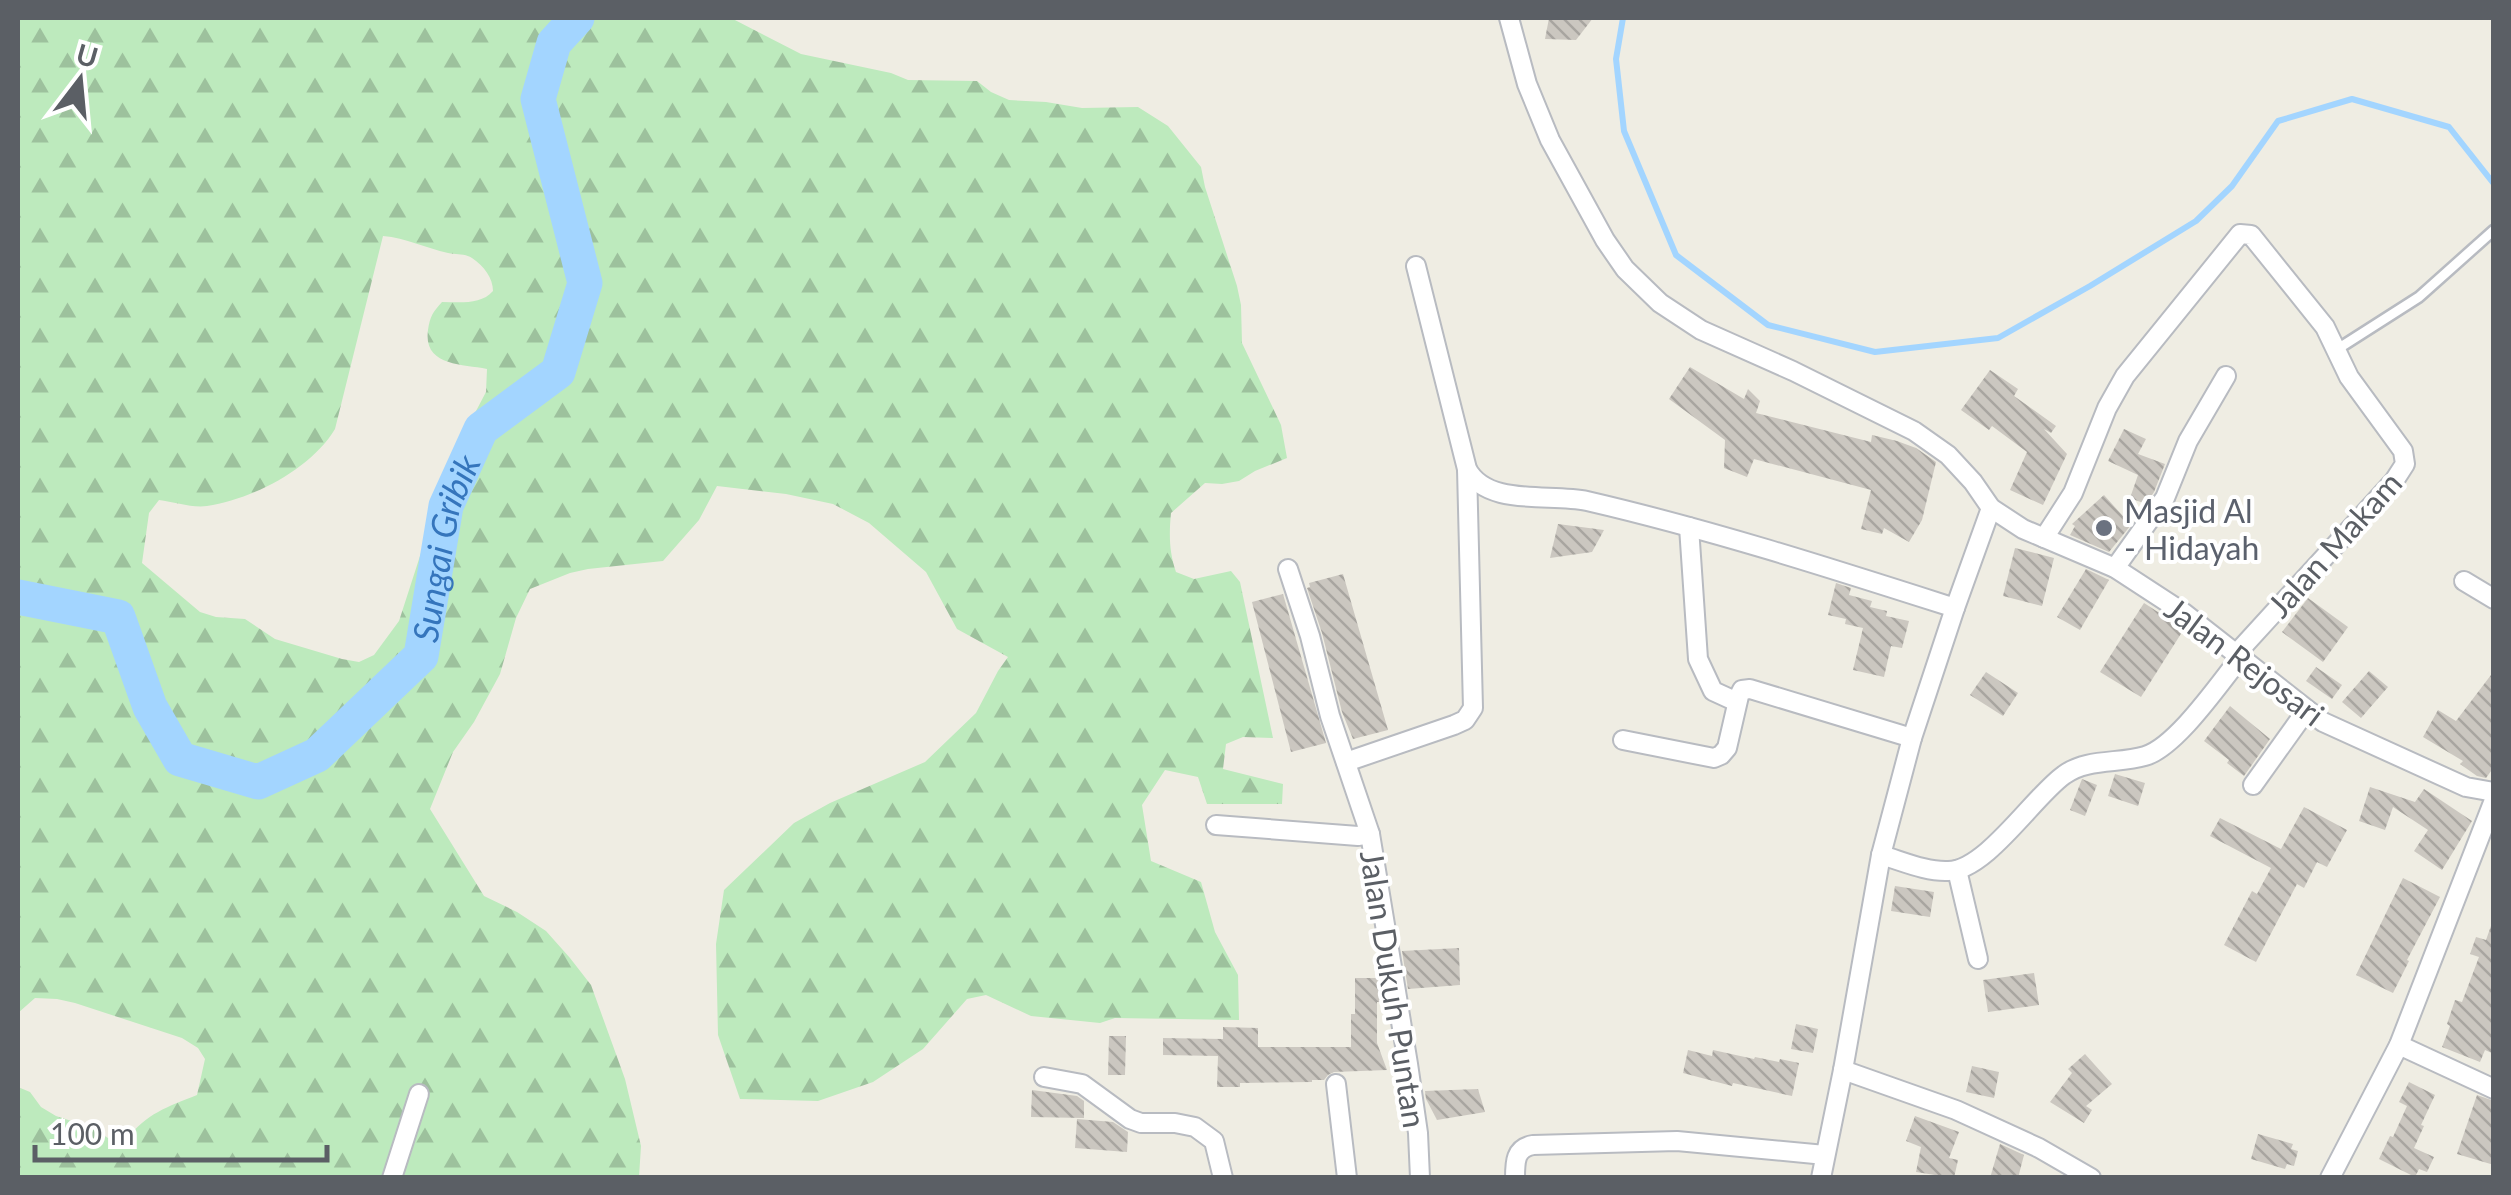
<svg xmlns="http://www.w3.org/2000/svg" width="2511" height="1195" viewBox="0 0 2511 1195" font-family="Lato,sans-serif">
<defs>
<pattern id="forest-firs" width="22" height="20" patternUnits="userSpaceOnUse" patternTransform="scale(2.5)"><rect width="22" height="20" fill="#bdeabd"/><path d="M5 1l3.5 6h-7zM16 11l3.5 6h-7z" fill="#9dc19d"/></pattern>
<pattern id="building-back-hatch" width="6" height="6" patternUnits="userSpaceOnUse" patternTransform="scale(2.5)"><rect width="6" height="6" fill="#cbc7c0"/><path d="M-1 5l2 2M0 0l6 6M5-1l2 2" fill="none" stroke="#a8a5a0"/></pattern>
</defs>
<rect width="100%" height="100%" fill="#efede3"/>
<path fill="url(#forest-firs)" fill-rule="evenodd" d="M18,18H731L801,54L891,73L908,80L977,81L991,92L1009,100L1046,102L1082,108L1138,107L1168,126L1201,167L1205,187L1237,286L1241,305L1242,343L1281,425L1287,458L1255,471L1239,481L1222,484L1205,483L1171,513C1169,534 1169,552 1176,572L1194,579L1231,571L1240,582L1273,738L1243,737L1226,744L1223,769L1283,784L1282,804H1207L1198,777L1165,770L1142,805L1151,861L1201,882L1215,932L1238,975L1239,1020L1115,1018L1100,1023L1031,1016L986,995L967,999L923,1049L873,1082L818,1101L740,1099L718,1035L716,944L724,890L794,823L830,803L925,762L976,713L998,671L1008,657L957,629L926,572L869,523L833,504L786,494L717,486L699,520L663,561L588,569L570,573L530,589L516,618L500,674L474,722L453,752L430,809L484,896L517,912L546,931L570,958L591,985L625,1079L641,1146L639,1177H18V1087L30,1092L41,1107L56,1116L93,1128L108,1138L126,1140C147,1113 167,1107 197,1095L205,1059L198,1048L182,1038L75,1003L57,999L35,998L18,1013ZM383,236C406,238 426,248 448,253C457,255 464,253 472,258C484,266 493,278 493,291C481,305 460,302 442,302C433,312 430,316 428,330C423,366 461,364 487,369L486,392L466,430L431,522L399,621L374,655L359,662L342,659L275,639L245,619L216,617L200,612L142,563L149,513L159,500C174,502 192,508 207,506C253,499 311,469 335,429Z"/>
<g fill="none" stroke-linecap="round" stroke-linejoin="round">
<path stroke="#a3d5ff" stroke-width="6" d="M1623,18L1616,59L1624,131L1676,255L1768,325L1875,352L1998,338L2090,286L2196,221L2232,186L2278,121L2352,99L2449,127L2494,184"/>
<path stroke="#a3d5ff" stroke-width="35" id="s1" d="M18,597L118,617L150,707L180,759L258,782L317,755L421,656L446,506L481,429L558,372L585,283L538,99L554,43L577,18"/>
</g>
<g fill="url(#building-back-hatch)">
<path d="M1549,18H1593L1576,40L1545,39Z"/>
<path d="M1690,367L1744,399L1748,389L1760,401L1756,413L1871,442L1872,435L1897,441L1916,448L1936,462L1922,520L1909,542L1884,528L1882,534L1861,529L1871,490L1754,459L1747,477L1724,468L1725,440L1669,399Z"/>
<path d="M1990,370L2018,389L2014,396L2056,426L2051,433L2044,429L2067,454L2043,505L2010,490L2027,452L1992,426L1989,430L1961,410Z"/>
<path d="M2124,429L2146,439L2138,454L2165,464L2154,492L2146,504L2130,498L2138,475L2108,461Z"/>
<path d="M2104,495L2131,525L2109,552L2070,535L2075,526L2072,524Z"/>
<path d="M1558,524L1604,530L1592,552L1550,558Z"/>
<path d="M2015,548L2054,558L2042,606L2003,596Z"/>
<path d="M2086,569L2109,580L2080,630L2057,617Z"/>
<path d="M1343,574L1388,730L1353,739L1342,712L1322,633L1307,588L1310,587L1309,583Z"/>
<path d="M1836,583L1851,588L1849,595L1872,601L1870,607L1887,611L1886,616L1909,621L1902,648L1891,646L1884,677L1853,670L1863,628L1845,624L1846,619L1828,615Z"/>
<path d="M1283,594L1326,743L1291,752L1252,602Z"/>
<path d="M2308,598L2348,627L2323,662L2282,632Z"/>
<path d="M2144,603L2184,629L2141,697L2100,672Z"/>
<path d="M2316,667L2342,685L2332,699L2306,681Z"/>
<path d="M2369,671L2388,687L2361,718L2342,702Z"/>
<path d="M2494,671V767L2486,778L2477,776L2460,764L2463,761L2423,737L2438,710L2456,721Z"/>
<path d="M1986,672L2018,693L2003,716L1970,695Z"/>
<path d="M2230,706L2270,739L2244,776L2227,763L2229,760L2204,741Z"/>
<path d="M2115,774L2145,783L2138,806L2108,796Z"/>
<path d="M2082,779L2097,785L2085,816L2070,810Z"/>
<path d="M2370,787L2415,802L2424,789L2472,821L2442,870L2414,851L2428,830L2393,807L2385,830L2359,821Z"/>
<path d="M2304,807L2347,830L2327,867L2317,862L2304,888L2297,884L2256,962L2224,945L2252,891L2257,894L2271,868L2210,836L2220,818L2281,849Z"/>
<path d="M2403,878L2440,897L2407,960L2409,961L2393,993L2356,975Z"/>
<path d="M1895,886L1934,892L1930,917L1891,911Z"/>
<path d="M2492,923L2494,1054L2485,1050L2480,1062L2442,1047L2450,1026L2447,1024L2455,1000L2462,1002L2479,957L2470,954L2476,937L2486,940Z"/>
<path d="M1459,948L1460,985L1408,989L1402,951Z"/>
<path d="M2034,973L2039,1005L1988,1012L1983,980Z"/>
<path d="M1355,978H1381L1382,1002H1377V1043L1387,1070L1334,1072L1328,1075L1324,1080H1312V1082L1240,1083V1087H1217L1218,1056L1163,1055V1038L1223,1039V1027L1258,1028V1047H1351V1014H1355Z"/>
<path d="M1796,1024L1818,1029L1813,1053L1791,1049Z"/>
<path d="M1109,1036H1126L1125,1075H1108Z"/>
<path d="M1688,1050L1712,1056L1713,1050L1754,1059L1755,1057L1779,1062L1780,1059L1799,1063L1792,1096L1733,1083L1732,1086L1683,1073Z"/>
<path d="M2085,1054L2112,1084L2086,1106L2092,1110L2084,1123L2050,1102L2072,1073L2068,1069Z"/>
<path d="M1972,1066L1999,1072L1994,1098L1966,1092Z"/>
<path d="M2409,1082L2435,1095L2421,1125L2424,1126L2414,1148L2434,1157L2427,1172L2419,1169L2415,1177L2379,1159L2390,1136L2393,1137L2407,1106L2399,1102Z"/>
<path d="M1478,1089L1485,1112L1437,1120L1426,1099L1425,1091Z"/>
<path d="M1032,1090L1077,1096L1084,1101V1118L1031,1117Z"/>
<path d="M2477,1095L2494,1101V1165L2457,1154Z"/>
<path d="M1915,1116L1959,1132L1949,1158L1958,1160L1954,1178L1916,1172L1921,1147L1906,1141Z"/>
<path d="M1077,1119L1113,1122L1128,1132L1127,1152L1075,1148Z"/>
<path d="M2258,1134L2293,1144L2291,1149L2298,1151L2294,1166L2287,1164L2285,1169L2251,1159Z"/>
<path d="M2000,1144L2024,1155L2018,1178H1990Z"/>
</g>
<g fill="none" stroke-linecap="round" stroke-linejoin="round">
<g stroke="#b8bbc1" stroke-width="14">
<path id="lane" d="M2336,350L2419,297L2494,230"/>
</g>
<g stroke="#b8bbc1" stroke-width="22">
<g id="street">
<path d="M1509,18L1527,84L1550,140L1605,240L1625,269L1660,303L1701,330L1793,371L1914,431L1948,455L1973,482L1991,508L2023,529L2115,568L2184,613L2323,722L2466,787L2494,792"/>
<path d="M1416,266L1467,469C1487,507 1550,493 1587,501C1712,530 1833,569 1955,608"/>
<path d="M1689,527L1698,659L1713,691L1737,702"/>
<path d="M2044,538L2073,493L2107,408L2125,376L2240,234L2251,235L2325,327L2349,377L2403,451L2405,464L2394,481L2236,654"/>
<path d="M2115,568L2165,498L2188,441L2226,376"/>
<path d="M1288,569L1310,636L1330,716L1370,834"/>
<path d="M2464,581L2494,599"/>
<path d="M1623,740L1714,758L1721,755L1727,748L1739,696L1742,690L1750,689L1912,738"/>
<path d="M1346,762L1454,725L1465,720L1473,708L1467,469"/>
<path d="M2253,785L2306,711"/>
<path d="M1216,825L1358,836L1370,834L1408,1064L1418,1133L1420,1178"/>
<path d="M1881,855C1902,861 1926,872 1948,871C1986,871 2034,796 2064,775C2087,758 2119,764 2145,756C2176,747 2219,684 2240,658"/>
<path d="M1957,870L1978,959"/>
<path d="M2399,1045L2494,1089"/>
<path d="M1843,1070L1956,1110L2039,1148L2091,1178"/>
<path d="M1044,1077L1082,1084L1130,1119L1141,1123H1175L1195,1127L1214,1141L1223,1178"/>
<path d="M1336,1084L1347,1178"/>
<path d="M392,1178L419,1094"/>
<path d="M1515,1178C1515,1162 1515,1148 1533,1145L1677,1141L1825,1155"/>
<path d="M1821,1178L1843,1070L1881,855L1912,738L1955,608L1991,508"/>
<path d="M2330,1178L2399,1045L2494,800"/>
</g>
</g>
<use href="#lane" stroke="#fff" stroke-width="9"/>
<use href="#street" stroke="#fff" stroke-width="18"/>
</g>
<circle fill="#6b7280" stroke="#fff" stroke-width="4" cx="2104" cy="528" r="10"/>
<g text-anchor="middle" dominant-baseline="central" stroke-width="8" stroke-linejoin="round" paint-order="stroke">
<g font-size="32" fill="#5b616d" stroke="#fff" text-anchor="start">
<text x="2124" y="510">Masjid Al<tspan x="2124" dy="37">- Hidayah</tspan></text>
</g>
<g font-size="32" fill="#5b5f65" stroke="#fff">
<text transform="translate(2334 544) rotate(-48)">Jalan Makam</text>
<text transform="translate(2245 661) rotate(37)">Jalan Rejosari</text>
<text transform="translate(1394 989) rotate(81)">Jalan Dukuh Puntan</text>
</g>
<g font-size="35" font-style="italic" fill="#3575bc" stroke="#fff">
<text stroke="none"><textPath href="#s1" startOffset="658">Sungai Gribik</textPath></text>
</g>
</g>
<rect width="2511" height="1195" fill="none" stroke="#5b5f65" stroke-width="40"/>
<g transform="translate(80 80) rotate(16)" stroke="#ffffff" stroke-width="8" paint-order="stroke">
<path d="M0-8L18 38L0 25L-18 38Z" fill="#5b5f65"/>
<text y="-15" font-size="28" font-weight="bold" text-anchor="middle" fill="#5b5f65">U</text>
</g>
<path d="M35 1145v15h292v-15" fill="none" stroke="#5b5f65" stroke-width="5"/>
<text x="50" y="1145" font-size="30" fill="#5b5f65" stroke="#ffffff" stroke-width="8" paint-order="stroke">100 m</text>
</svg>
